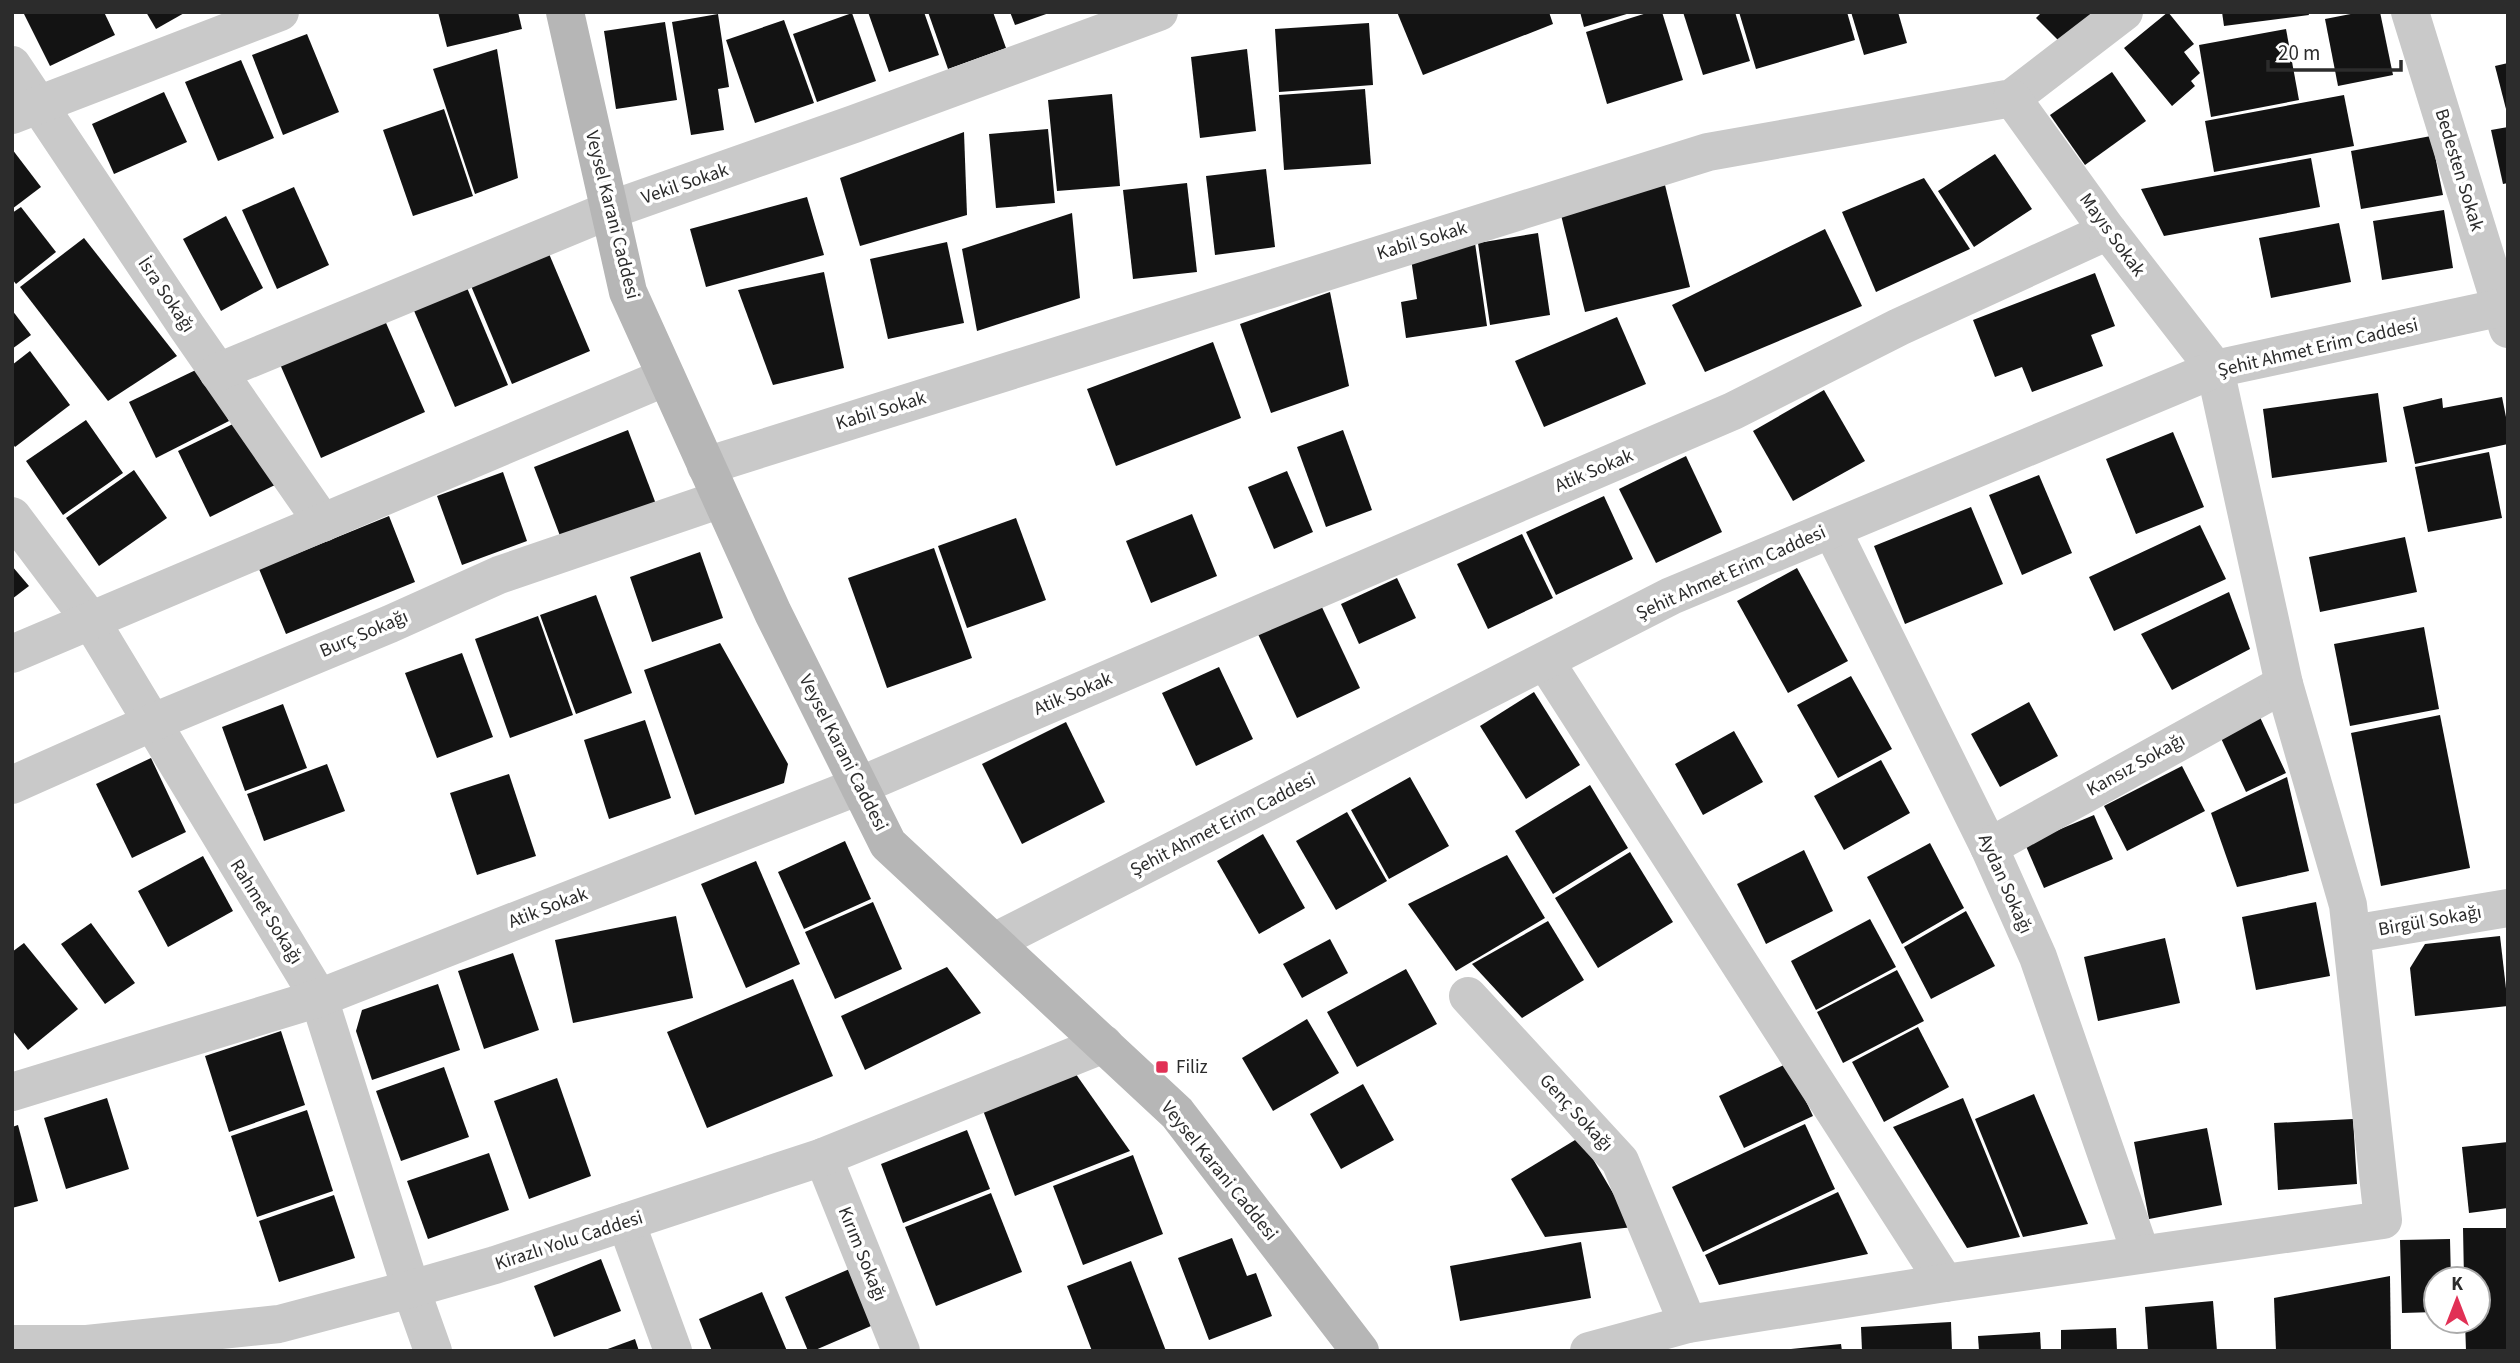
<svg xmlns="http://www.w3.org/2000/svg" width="2520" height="1363" viewBox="0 0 2520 1363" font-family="'Source Sans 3',sans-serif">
<rect width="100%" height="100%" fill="#fff"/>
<g fill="#131313">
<path d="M23,12H104L115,35L50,66Z"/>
<path d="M146,12H186L156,29Z"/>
<path d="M438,12H518L522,29L447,47Z"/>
<path d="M868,12H924L939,55L889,72Z"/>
<path d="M928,12H993L1006,48L948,69Z"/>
<path d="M1010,12H1049V13L1015,25Z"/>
<path d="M1397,12H1549L1553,24L1423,75Z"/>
<path d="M1580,12H1630V13L1584,27Z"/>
<path d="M1650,12H1662L1683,80L1607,104L1586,32Z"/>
<path d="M1683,12H1735L1750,61L1703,75Z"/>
<path d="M1739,12H1847L1855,40L1756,69Z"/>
<path d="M1851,12H1898L1907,43L1864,55Z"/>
<path d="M2042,12H2096L2062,44L2036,18Z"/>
<path d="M2168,12L2194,44L2184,52L2200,73L2191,81L2195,86L2172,106L2124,48Z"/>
<path d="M2222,12H2308L2309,15L2224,26Z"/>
<path d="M2361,12H2380L2393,75L2338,86L2325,19Z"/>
<path d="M852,13L876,81L817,102L793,34Z"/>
<path d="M718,14L729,87L718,89L724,130L691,135L672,22Z"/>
<path d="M784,20L814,103L755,123L726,40Z"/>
<path d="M665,22L677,100L616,109L604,31Z"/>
<path d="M1369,23L1373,85L1279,92L1275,29Z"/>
<path d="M2286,29L2299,100L2211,117L2199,45Z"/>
<path d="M307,34L339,112L283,135L252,55Z"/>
<path d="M497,49L518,178L475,194L433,69Z"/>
<path d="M1247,49L1256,131L1200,138L1191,57Z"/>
<path d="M241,60L274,138L218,161L185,82Z"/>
<path d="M2508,63V113H2507L2495,66Z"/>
<path d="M2112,72L2146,121L2085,165L2050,115Z"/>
<path d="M1365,89L1371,164L1284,170L1279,95Z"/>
<path d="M164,92L187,142L114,174L92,124Z"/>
<path d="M1112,94L1120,186L1057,191L1048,100Z"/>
<path d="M2344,95L2354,146L2214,172L2205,121Z"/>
<path d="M444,109L473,196L413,216L383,130Z"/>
<path d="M2508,127V183L2503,184L2491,130Z"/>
<path d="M1048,129L1055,203L996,208L989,134Z"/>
<path d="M964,132L967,215L860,246L840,178Z"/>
<path d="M2431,136L2443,195L2361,209L2351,151Z"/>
<path d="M12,149L41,187L12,209Z"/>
<path d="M1995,154L2032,209L1974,247L1938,191Z"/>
<path d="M2311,158L2320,207L2164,236L2141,189Z"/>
<path d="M1266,169L1275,247L1215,255L1206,176Z"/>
<path d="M1924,178L1970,249L1876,292L1842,212Z"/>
<path d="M1187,183L1197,272L1133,279L1123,190Z"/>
<path d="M1665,185L1690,287L1585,312L1560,211Z"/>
<path d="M294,187L329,265L277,289L242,210Z"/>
<path d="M807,197L824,255L706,287L690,229Z"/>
<path d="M21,207L56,252L16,284L12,279V213Z"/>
<path d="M2444,210L2453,268L2382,280L2373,221Z"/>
<path d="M1072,213L1080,298L977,331L962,249Z"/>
<path d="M226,216L263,288L221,311L183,239Z"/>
<path d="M2339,223L2351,282L2271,298L2259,238Z"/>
<path d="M1825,229L1862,306L1705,372L1672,305Z"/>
<path d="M1538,233L1550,315L1490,325L1478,243Z"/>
<path d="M84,238L177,356L108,401L20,287Z"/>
<path d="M947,242L964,323L888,339L870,259Z"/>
<path d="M1475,243L1487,326L1406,338L1401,302L1417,299L1410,252Z"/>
<path d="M547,249L590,351L512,384L469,281Z"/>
<path d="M824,272L844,368L773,385L738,290Z"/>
<path d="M2095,273L2115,326L2091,335L2103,366L2032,392L2022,367L1995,377L1973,320Z"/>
<path d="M465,283L508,385L455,407L412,306Z"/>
<path d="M1330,292L1349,386L1271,413L1240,324Z"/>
<path d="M12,310L31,335L12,349Z"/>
<path d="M383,316L425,412L321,458L279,362Z"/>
<path d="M1617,317L1646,384L1544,427L1515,361Z"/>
<path d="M1213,342L1241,418L1116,466L1087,389Z"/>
<path d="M30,351L70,405L15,447L12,443V365Z"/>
<path d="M202,367L229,421L156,458L129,402Z"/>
<path d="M1824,390L1865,461L1793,501L1753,431Z"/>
<path d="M2378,393L2387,462L2272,478L2263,409Z"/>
<path d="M2502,397L2508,427V444L2415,464L2403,407L2442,398L2443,408Z"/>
<path d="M243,419L275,485L210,517L178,451Z"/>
<path d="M86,420L123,473L63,515L26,461Z"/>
<path d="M628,430L659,512L565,549L534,467Z"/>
<path d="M1343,430L1372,510L1326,527L1297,447Z"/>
<path d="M2173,432L2204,507L2136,534L2106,459Z"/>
<path d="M2489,452L2502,518L2428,532L2415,467Z"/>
<path d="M1686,456L1722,532L1656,563L1619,489Z"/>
<path d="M134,470L167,518L99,566L66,518Z"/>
<path d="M1287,471L1313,532L1274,549L1248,487Z"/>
<path d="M503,472L527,541L462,565L437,496Z"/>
<path d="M2039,475L2072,553L2022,575L1989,495Z"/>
<path d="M1604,496L1633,559L1556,595L1526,532Z"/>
<path d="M1971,507L2003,584L1905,624L1874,546Z"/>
<path d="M1192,514L1217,576L1151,603L1126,541Z"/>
<path d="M389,516L415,582L286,634L259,569Z"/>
<path d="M1016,518L1046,600L967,628L938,546Z"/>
<path d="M2200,525L2226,579L2114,631L2089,577Z"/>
<path d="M1522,534L1553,598L1488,629L1457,564Z"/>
<path d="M2405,537L2417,592L2320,612L2309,557Z"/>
<path d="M934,548L972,658L887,688L848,578Z"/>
<path d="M700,552L723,618L652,642L630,577Z"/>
<path d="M12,566L29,586L12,599Z"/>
<path d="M1797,568L1848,661L1788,693L1737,601Z"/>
<path d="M1397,578L1416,618L1359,644L1341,604Z"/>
<path d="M2229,592L2250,649L2172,690L2141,634Z"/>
<path d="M596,595L632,693L576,714L540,615Z"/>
<path d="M1320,603L1360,688L1297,718L1257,632Z"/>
<path d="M538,616L573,715L510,738L475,639Z"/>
<path d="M2424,627L2439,709L2350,726L2334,644Z"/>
<path d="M720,643L788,764L784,783L695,815L644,670Z"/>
<path d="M462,653L493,737L437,758L405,673Z"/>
<path d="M1219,667L1253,739L1196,766L1162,693Z"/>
<path d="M1851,676L1892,749L1838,778L1797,705Z"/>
<path d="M1534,692L1580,765L1526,799L1480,726Z"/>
<path d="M2029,702L2058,756L2000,787L1971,734Z"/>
<path d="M283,704L307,768L245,791L222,727Z"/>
<path d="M2259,715L2286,773L2246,792L2219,734Z"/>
<path d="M2440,715L2470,868L2381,886L2351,733Z"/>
<path d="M645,720L671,798L609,819L584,740Z"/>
<path d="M1066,722L1105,802L1022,844L982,764Z"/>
<path d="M1734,731L1763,782L1703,815L1675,764Z"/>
<path d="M151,758L186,832L132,858L96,784Z"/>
<path d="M1881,760L1910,813L1844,850L1814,796Z"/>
<path d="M327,764L345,811L264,841L247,794Z"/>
<path d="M2182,766L2205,811L2127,851L2104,806Z"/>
<path d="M509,774L536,856L477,875L450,793Z"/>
<path d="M1410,777L1449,846L1389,879L1351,810Z"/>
<path d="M2287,777L2309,871L2237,887L2211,813Z"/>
<path d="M1590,785L1628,848L1553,894L1515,831Z"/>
<path d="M1347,812L1387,881L1336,910L1296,841Z"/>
<path d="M2094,815L2113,859L2044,888L2025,844Z"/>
<path d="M1263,834L1305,908L1259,934L1217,861Z"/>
<path d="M845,841L871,899L804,929L778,872Z"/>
<path d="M1930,843L1964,908L1902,944L1867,877Z"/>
<path d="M1804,850L1833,911L1766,944L1737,884Z"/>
<path d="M1630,852L1673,922L1598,968L1555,898Z"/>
<path d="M1507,855L1545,918L1456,971L1408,904Z"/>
<path d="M203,856L233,911L168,947L138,891Z"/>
<path d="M756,861L800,964L746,988L701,884Z"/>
<path d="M873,902L902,969L835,999L805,932Z"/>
<path d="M2316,902L2330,976L2256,990L2242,917Z"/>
<path d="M1966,911L1995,966L1931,999L1904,947Z"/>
<path d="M676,916L693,998L573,1023L555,940Z"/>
<path d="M1870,919L1896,967L1816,1010L1791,961Z"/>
<path d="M1548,921L1584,980L1522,1018L1472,964Z"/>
<path d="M91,923L135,983L105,1004L61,944Z"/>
<path d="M2500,936L2508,1006L2415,1016L2410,968L2425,944Z"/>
<path d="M2165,938L2180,1003L2098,1021L2084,957Z"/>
<path d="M1330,939L1348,973L1302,998L1283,964Z"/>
<path d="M24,943L78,1009L28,1050L12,1030V952Z"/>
<path d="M513,953L539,1030L484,1049L458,971Z"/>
<path d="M947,967L981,1013L865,1070L841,1016Z"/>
<path d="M1406,969L1437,1024L1357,1067L1327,1012Z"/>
<path d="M1897,970L1924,1021L1843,1063L1817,1012Z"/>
<path d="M793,979L833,1076L707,1128L667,1032Z"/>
<path d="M438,984L460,1050L372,1080L356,1031L362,1010Z"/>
<path d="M1307,1019L1339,1073L1273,1111L1242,1058Z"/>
<path d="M1918,1027L1949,1087L1884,1122L1852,1062Z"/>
<path d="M281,1031L305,1105L229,1132L205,1056Z"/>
<path d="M1788,1063L1813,1116L1744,1148L1719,1096Z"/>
<path d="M444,1067L469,1137L401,1161L376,1091Z"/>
<path d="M1073,1070L1130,1151L1015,1196L981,1105Z"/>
<path d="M557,1078L591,1176L529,1199L494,1101Z"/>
<path d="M1363,1084L1394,1140L1341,1169L1310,1114Z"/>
<path d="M2034,1094L2088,1224L2023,1237L1975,1119Z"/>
<path d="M107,1098L129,1169L66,1189L44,1118Z"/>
<path d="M1963,1098L2020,1237L1967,1248L1893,1127Z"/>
<path d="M307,1110L333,1191L257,1217L231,1136Z"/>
<path d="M2353,1119L2357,1184L2278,1190L2274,1123Z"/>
<path d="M1805,1124L1835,1189L1703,1252L1672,1187Z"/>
<path d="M18,1125L38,1201L12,1208V1127Z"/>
<path d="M2207,1128L2222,1205L2149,1219L2134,1142Z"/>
<path d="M967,1130L990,1189L903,1223L881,1164Z"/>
<path d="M1580,1137L1633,1227L1545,1237L1511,1179Z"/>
<path d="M2508,1142V1208L2469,1213L2462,1147Z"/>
<path d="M489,1153L509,1210L428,1239L407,1181Z"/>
<path d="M1133,1155L1163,1234L1083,1265L1053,1186Z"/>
<path d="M1838,1192L1868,1254L1719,1285L1705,1255Z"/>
<path d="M991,1193L1022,1272L936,1306L905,1227Z"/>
<path d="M334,1195L355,1258L279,1282L259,1221Z"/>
<path d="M2463,1228H2508V1351H2466L2465,1321H2478V1279H2464Z"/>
<path d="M1232,1238L1247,1276L1256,1273L1272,1316L1209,1340L1178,1258Z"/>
<path d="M2450,1239L2451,1279H2436V1312L2402,1313L2400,1240Z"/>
<path d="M1581,1242L1591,1298L1460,1321L1450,1266Z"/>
<path d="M601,1259L621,1311L554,1337L534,1286Z"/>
<path d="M1131,1261L1166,1351H1092L1067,1286Z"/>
<path d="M854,1267L878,1323L813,1351H808L785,1297Z"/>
<path d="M2390,1276L2391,1351H2276L2274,1298Z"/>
<path d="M762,1292L787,1351H712L699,1319Z"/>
<path d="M2213,1301L2217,1351H2148L2145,1307Z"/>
<path d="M1951,1322L1952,1351H1862L1861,1327Z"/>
<path d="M2116,1328L2117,1351H2061V1330Z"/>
<path d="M2040,1332L2041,1351H1979L1978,1336Z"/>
<path d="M635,1339L639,1351H605V1350Z"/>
<path d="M1841,1344L1842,1351H1791V1349Z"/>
</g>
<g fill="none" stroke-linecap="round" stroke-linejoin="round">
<g stroke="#c9c9c9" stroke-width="38">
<path d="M2410,12L2508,329"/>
<path d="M12,65L187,327L323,523"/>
<path d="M12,115L280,12"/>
<path d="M218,372L610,210L854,124L1159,12"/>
<path d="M706,466L1708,152L2012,98L2124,12"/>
<path d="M12,516L91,621L319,998L411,1289L433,1351"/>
<path d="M1832,530L1989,847L2038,957L2141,1254"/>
<path d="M12,654L666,377"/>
<path d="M1545,661L1945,1283"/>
<path d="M12,785L151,723L390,624L499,575L721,499"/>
<path d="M1989,847L2284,684"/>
<path d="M2352,934L2508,908"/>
<path d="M1468,996L1620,1161L1688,1324"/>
<path d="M12,1092L319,998L859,786L1733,411L1899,327L2108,231"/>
<path d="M823,1157L901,1351"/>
<path d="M626,1222L673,1351"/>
<path d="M12,1344H87L279,1324L411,1289L495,1265L823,1157L1104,1044"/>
<path d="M1589,1351L1688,1324L1945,1283L2383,1220L2348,905L2284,684L2215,369L2108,231L2012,98"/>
</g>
<path stroke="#c9c9c9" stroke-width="38" d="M994,942L1671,596L2215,369L2508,306"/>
<path stroke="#b6b6b6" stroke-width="38" d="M565,12L628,292L773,613L888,844L1177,1113L1360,1351"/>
</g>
<rect fill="#e13055" stroke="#fff" stroke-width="2.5" x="1155" y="1060" width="14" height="14" rx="3.5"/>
<g text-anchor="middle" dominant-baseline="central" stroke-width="7" stroke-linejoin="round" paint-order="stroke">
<g font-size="19" fill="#2c2c2c" stroke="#fff">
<text transform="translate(2459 170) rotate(73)">Bedesten Sokak</text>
<text transform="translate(685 184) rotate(-19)">Vekil Sokak</text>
<text transform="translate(612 215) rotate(76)">Veysel Karani Caddesi</text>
<text transform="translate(2112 235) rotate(54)">Mayıs Sokak</text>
<text transform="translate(1422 241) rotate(-17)">Kabil Sokak</text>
<text transform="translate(166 295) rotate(56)">İsra Sokağı</text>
<text transform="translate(2318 348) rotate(-13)">Şehit Ahmet Erim Caddesi</text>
<text transform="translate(881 411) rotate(-17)">Kabil Sokak</text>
<text transform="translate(1594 471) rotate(-23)">Atik Sokak</text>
<text transform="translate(1731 573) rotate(-24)">Şehit Ahmet Erim Caddesi</text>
<text transform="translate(364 634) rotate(-23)">Burç Sokağı</text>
<text transform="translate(1073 694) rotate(-23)">Atik Sokak</text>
<text transform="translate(843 753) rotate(63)">Veysel Karani Caddesi</text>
<text transform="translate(2136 765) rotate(-29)">Kansız Sokağı</text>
<text transform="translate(1223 825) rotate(-27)">Şehit Ahmet Erim Caddesi</text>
<text transform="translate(2005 884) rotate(66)">Aydan Sokağı</text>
<text transform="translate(548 908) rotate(-21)">Atik Sokak</text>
<text transform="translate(266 912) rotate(58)">Rahmet Sokağı</text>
<text transform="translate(2430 921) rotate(-10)">Birgül Sokağı</text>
<text transform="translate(1576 1113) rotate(47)">Genç Sokağı</text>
<text transform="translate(1219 1171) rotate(51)">Veysel Karani Caddesi</text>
<text transform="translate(569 1241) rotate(-18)">Kirazlı Yolu Caddesi</text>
<text transform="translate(862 1254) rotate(68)">Kırım Sokağı</text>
</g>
<g font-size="19" fill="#2c2c2c" stroke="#fff" text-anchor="start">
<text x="1176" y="1067">Filiz</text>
</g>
</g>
<rect width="2520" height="1363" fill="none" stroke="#2c2c2c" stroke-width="28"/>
<g transform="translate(2457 1300)"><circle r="33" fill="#ffffff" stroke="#ababab" stroke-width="2"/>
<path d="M0-5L12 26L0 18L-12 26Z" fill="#e13055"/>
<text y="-10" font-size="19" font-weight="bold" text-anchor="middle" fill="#2c2c2c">K</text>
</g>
<path d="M2268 60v10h133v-10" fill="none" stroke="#2c2c2c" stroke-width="3.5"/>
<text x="2278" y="60" font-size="21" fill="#2c2c2c" stroke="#ffffff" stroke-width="5" paint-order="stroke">20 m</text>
</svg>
